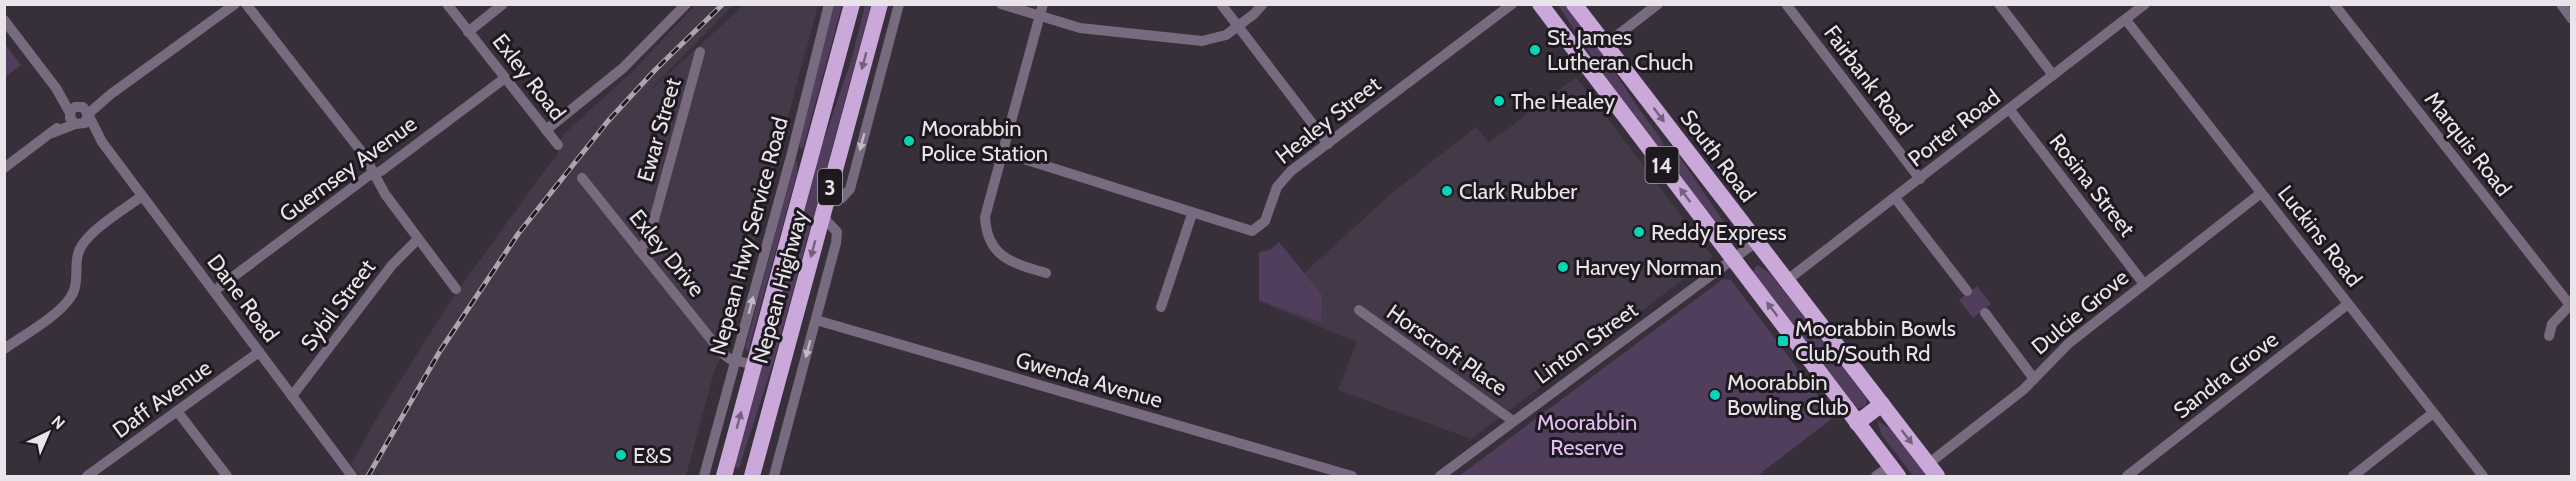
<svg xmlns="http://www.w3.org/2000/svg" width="2576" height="481" viewBox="0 0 2576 481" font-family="Cabin,sans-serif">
<rect width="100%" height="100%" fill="#37303b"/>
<g fill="#443949">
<path d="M695,5H733L642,98L744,5H818L727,343L714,372L686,476H381L378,472L375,476H360L351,464L382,409L452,299L553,159L556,158L563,135L634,70Z"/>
<path d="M1576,77L1713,257L1471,439L1338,390L1357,342L1269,305L1392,193L1476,127L1489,143Z"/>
</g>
<g fill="#513d5c">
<path d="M833,5H842L803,149L800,148V141Z"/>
<path d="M865,5H871L776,354L739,468L735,467L736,461L821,148L851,61Z"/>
<path d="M1558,5H1565L1608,61L1632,99L1663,142L1664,156L1617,95Z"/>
<path d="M5,44L21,65L5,77H4Z"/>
<path d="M1675,150L1732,234L1735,242L1729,239L1670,163Z"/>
<path d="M795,161H797V173L748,352L745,348Z"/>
<path d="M1279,242L1322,295L1321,322L1259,301V252L1270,250Z"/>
<path d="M1757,265L1770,273L1867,399L1866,405L1861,408H1855L1753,272Z"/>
<path d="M1723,279L1731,280L1834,417L1757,476H1459Z"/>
<path d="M1977,286L1991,304L1973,318L1959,300Z"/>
<path d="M1877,420L1890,429L1927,476H1913L1881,434Z"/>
</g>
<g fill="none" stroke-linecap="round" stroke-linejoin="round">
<g stroke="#786a7f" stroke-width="10">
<path d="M246,4L364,155L385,194L456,289"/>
<path d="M447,4L558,145"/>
<path d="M1001,4L1080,28L1202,41L1226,35L1254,14L1262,5"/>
<path d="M1043,4L985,217C987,257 1012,263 1046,273"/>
<path d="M1221,4L1328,144"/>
<path d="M1786,4L1920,179"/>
<path d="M1999,4L2053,75"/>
<path d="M2334,4L2570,305L2572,304"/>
<path d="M2561,4L2572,19"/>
<path d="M4,20L56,88L70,113"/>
<path d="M2126,20L2483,476"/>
<path d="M468,32L503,4"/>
<path d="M1605,45L1658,4"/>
<path d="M2010,110L2144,284"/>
<path d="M88,114L111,94L235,4"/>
<path d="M89,116L102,142L352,476"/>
<path d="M546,130L623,68L686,4"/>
<path d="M52,133L75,124L85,123L88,114L83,107H75L71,110L70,118L75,124"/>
<path d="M1002,152L1252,231L1265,221L1277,187L1291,171L1512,4"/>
<path d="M4,168L57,128"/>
<path d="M582,178L722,353L730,359L754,365"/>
<path d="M1895,198L1967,291"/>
<path d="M826,201L842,198L850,189L899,4"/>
<path d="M639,250L649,238L700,52"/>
<path d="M1786,281L2145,4"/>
<path d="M214,291L368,176L381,171L505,78"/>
<path d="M1161,307L1192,214"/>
<path d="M1359,310L1513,421"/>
<path d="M1985,313L2034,379"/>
<path d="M816,320L1352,476"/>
<path d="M2549,336L2552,324L2570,305"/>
<path d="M4,349C24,335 57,317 70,298C80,284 74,269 78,254C83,233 125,209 142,196"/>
<path d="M292,396L392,265L418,239"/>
<path d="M177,411L227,476"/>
<path d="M1928,464L2023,390L2069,343L2261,193"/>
<path d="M87,476L259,352"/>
<path d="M704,476L793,149L829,4"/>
<path d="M774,476L836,243L837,232L822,216"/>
<path d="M1440,476L1756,242"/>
<path d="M1876,476L1890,466"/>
<path d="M2127,476L2348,304"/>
<path d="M2353,476L2433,413"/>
</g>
<g stroke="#caa9da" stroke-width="16">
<path d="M1540,4L1898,476"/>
<path d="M1574,4L1937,476"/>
<path d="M1857,423L1882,404"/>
<path d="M724,476L852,4"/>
<path d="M752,476L880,4"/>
</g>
<g stroke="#aba6ae" stroke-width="5">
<path id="rail" d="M368,476L440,351L518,234L608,121L655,70L723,4"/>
</g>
<use href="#rail" stroke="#1d191e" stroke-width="3" stroke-dasharray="9" stroke-linecap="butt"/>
</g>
<defs><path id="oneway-solid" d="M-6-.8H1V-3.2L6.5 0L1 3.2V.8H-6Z" transform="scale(1.5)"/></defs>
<g fill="#74617c">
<use href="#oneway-solid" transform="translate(864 61) rotate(105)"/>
<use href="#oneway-solid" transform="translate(1659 115) rotate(53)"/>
<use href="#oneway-solid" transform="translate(1685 195) rotate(-127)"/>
<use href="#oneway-solid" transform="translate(813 249) rotate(105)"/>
<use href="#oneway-solid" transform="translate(1772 309) rotate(-127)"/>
<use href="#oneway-solid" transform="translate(739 420) rotate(-75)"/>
<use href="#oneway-solid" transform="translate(1907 437) rotate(52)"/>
</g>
<g fill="#c1b9c5">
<use href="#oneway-solid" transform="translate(862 142) rotate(105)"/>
<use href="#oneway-solid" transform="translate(751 305) rotate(-75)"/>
<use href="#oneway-solid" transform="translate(808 349) rotate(105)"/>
</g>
<g fill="#05d5b6" stroke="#1d191e" stroke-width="2">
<circle cx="1535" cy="50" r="6"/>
<circle cx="1499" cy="101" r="6"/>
<circle cx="909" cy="141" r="6"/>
<circle cx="1447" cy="191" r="6"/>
<circle cx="1639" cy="232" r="6"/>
<circle cx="1563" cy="267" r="6"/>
<rect x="1777" y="335" width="12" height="12" rx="3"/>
<circle cx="1715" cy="395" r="6"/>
<circle cx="621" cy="455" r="6"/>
</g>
<g text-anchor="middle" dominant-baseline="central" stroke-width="6" stroke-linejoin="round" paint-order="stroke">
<g fill="#1d191e" stroke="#aba7ad" stroke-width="1.5">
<rect x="1645.5" y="147" width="33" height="36" rx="4.5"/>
<rect x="818" y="169" width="24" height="36" rx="4.5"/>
</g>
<g font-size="21" font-weight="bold" fill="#e8e4ea">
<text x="1662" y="165">14</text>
<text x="830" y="187">3</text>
</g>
<g font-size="22" fill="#e8e4ea" stroke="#1d191e" text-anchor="start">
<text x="1547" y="37">St. James<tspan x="1547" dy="25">Lutheran Chuch</tspan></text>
<text x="1511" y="101">The Healey</text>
<text x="921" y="128">Moorabbin<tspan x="921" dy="25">Police Station</tspan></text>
<text x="1459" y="191">Clark Rubber</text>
<text x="1651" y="232">Reddy Express</text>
<text x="1575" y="267">Harvey Norman</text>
<text x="1795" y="328">Moorabbin Bowls<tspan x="1795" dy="25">Club/South Rd</tspan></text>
<text x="1727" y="382">Moorabbin<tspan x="1727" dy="25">Bowling Club</tspan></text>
<text x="633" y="455">E&amp;S</text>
</g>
<g font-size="22" fill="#e8e4ea" stroke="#1d191e">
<text transform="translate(529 77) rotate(52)">Exley Road</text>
<text transform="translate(1868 80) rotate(53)">Fairbank Road</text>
<text transform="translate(1328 120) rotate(-38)">Healey Street</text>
<text transform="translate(1954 128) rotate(-38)">Porter Road</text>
<text transform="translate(659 130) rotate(-74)">Ewar Street</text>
<text transform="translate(2468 144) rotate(52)">Marquis Road</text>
<text transform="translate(1718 156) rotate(53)">South Road</text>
<text transform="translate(348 169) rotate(-36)">Guernsey Avenue</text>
<text transform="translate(2092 185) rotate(52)">Rosina Street</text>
<text transform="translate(749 236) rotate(-75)">Nepean Hwy Service Road</text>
<text transform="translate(2320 236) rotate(52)">Luckins Road</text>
<text transform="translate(667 253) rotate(51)">Exley Drive</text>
<text transform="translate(780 287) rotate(-75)">Nepean Highway</text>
<text transform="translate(243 298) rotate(53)">Dane Road</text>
<text transform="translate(338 305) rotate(-53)">Sybil Street</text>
<text transform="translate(2080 312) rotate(-40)">Dulcie Grove</text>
<text transform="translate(1586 343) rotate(-36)">Linton Street</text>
<text transform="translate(1447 350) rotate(35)">Horscroft Place</text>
<text transform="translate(2226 375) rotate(-38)">Sandra Grove</text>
<text transform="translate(1089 380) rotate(16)">Gwenda Avenue</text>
<text transform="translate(162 399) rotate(-36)">Daff Avenue</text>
</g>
<g font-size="22" fill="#e3bcf6" stroke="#1d191e">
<text x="1587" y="422">Moorabbin<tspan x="1587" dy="25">Reserve</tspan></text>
</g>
</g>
<rect width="2576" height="481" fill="none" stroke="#e8e4ea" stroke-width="12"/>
<g transform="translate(48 433) rotate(44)" stroke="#1d191e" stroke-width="4.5" paint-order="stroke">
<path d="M0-4.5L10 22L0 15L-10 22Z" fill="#e8e4ea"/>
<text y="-9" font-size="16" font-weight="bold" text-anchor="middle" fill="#e8e4ea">N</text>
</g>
</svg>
